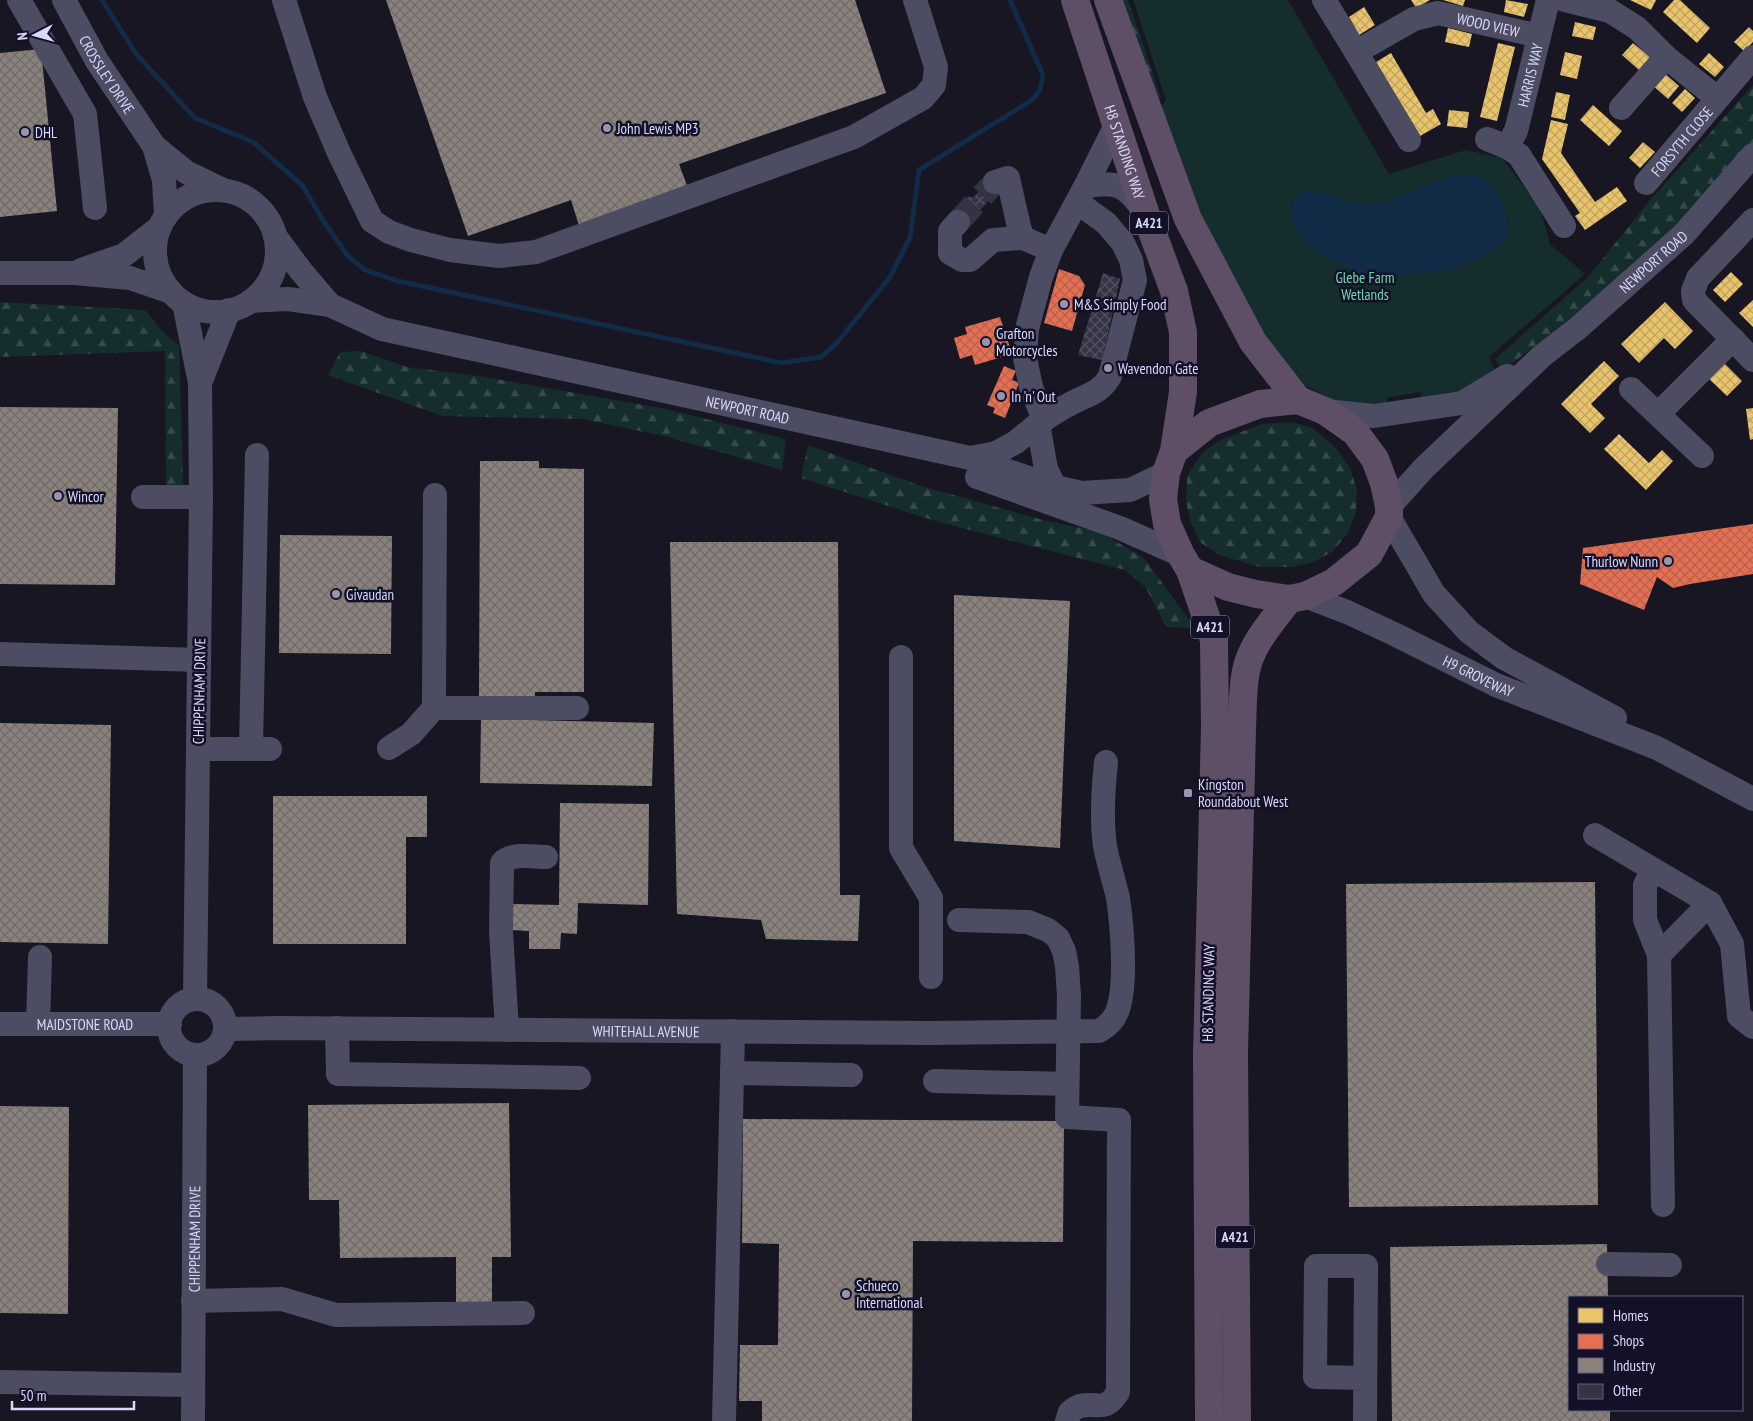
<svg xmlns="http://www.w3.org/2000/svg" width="1753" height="1421" viewBox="0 0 1753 1421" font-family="'PT Sans Narrow',sans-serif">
<defs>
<pattern id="forest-firs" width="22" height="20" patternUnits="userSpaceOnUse" patternTransform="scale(1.25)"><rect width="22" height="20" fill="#152d2c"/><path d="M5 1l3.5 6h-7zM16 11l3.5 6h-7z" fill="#364b4c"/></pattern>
<pattern id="homes-cross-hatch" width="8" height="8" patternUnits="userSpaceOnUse" patternTransform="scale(1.25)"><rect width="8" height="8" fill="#e9c46a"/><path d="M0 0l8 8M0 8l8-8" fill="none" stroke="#bfa362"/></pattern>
<pattern id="shops-cross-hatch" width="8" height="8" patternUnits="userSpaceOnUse" patternTransform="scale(1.25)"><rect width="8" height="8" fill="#e76f51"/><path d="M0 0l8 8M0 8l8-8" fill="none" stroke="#b56150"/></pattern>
<pattern id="industry-cross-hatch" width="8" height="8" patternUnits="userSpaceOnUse" patternTransform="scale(1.25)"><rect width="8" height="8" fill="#8a817c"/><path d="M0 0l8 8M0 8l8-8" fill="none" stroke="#706b6b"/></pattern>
<pattern id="building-cross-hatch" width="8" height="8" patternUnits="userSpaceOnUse" patternTransform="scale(1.25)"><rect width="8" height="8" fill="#353444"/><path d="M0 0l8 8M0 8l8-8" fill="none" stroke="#525160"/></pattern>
</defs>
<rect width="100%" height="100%" fill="#171622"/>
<g fill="url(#forest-firs)">
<path d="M1116,0H1128L1161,98L1152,103Z"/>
<path d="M1753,85V145L1703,203L1585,307L1502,371L1495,359L1587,278L1651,199Z"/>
<path d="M0,302L145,310L165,334L179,345L183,484L166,491L165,351L0,357Z"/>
<path d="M361,351L407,367L479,376L666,409L786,439L782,470L664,436L581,419L442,416L328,375L340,352Z"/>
<path d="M1291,422L1313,428L1337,449L1350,468L1357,490L1356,512L1348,533L1333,551L1314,562L1292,567H1259L1220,555L1200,542L1190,521L1186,501L1187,476L1202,453L1220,440L1262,424Z"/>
<path d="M808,445L921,486L1043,520L1100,532L1144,558L1195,628L1166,627L1146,588L1125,570L935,521L801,478Z"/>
</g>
<path fill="#152d2c" d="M1133,0H1288L1389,174L1466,150L1502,158L1540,208L1550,244L1585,274L1489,357L1496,373L1458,397L1423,405L1420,392L1387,398V407L1334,400L1304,385L1278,363L1240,301L1156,113L1166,100Z"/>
<path fill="#122b47" d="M1452,176C1460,176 1473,175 1480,178C1500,188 1507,214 1509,234L1498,246L1478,260L1447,271L1390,276L1363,275L1316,252L1300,235L1291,219L1293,200L1303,191L1320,193L1358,204L1383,203Z"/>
<g fill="url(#homes-cross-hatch)">
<path d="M1411,0H1430L1416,8Z"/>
<path d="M1443,0H1465L1463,6Z"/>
<path d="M1506,0L1528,4L1524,17L1504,12Z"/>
<path d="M1630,0H1656L1651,10Z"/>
<path d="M1674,0H1680L1710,28L1697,43L1663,12Z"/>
<path d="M1364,7L1375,25L1359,35L1349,17Z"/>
<path d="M1575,22L1596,27L1593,40L1572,36Z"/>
<path d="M1749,27L1753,31V42L1744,51L1734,42Z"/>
<path d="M1448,28L1472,34L1469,47L1445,42Z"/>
<path d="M1498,43L1515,47L1497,121L1480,117Z"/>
<path d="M1633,43L1650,57L1639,70L1622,55Z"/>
<path d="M1565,52L1582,56L1577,79L1560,75Z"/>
<path d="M1391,53L1426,113L1433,109L1441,124L1420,136L1376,62Z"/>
<path d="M1709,53L1724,67L1715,77L1699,64Z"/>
<path d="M1663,72L1679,86L1668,99L1651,84Z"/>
<path d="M1685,89L1695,98L1682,112L1672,103Z"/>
<path d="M1556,92L1570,95L1565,120L1551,117Z"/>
<path d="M1593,105L1622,131L1609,146L1580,120Z"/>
<path d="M1449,110L1469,112L1467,128L1447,126Z"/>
<path d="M1551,120L1568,124L1561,153L1595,202L1617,187L1627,201L1585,230L1575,216L1580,213L1542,159Z"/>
<path d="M1643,142L1655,152L1640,168L1629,158Z"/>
<path d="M1731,272L1743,284L1725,302L1713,290Z"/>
<path d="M1753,300V327L1739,313Z"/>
<path d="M1665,302L1693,331L1675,349L1664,338L1639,363L1621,344Z"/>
<path d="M1604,361L1619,376L1591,404L1605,418L1590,433L1561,404Z"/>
<path d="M1723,362L1742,381L1727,396L1708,378Z"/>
<path d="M1753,408V439L1750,440L1746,409Z"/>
<path d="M1619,434L1649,463L1662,450L1673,461L1646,490L1604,449Z"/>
</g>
<g fill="url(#shops-cross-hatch)">
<path d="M1059,269L1079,276L1085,285L1072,331L1044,323Z"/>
<path d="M1000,317L1012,354L975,365L972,355L960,359L954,338L967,334L965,327Z"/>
<path d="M1004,366L1016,371L1012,380L1019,383L1005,418L993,413L995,408L987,405Z"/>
<path d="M1753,524V574L1690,584L1673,588L1657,577L1644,610L1580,584L1583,548Z"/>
</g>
<g fill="url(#industry-cross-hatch)">
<path d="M386,0H855L886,93L679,164L689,191L580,229L571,200L468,236Z"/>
<path d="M41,49L57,211L0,217V53Z"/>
<path d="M0,407L118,408L115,585L0,584Z"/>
<path d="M480,461H539V468L584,469V692H535V700H479Z"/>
<path d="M280,535L392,536L391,654L279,653Z"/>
<path d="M670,542H838L840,895H860L858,941L766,939L761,920L677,914Z"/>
<path d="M954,595L1070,601L1060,848L954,841Z"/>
<path d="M481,719L654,723L652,786L480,783Z"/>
<path d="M0,723L111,725L108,944L0,942Z"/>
<path d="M273,796H427V837H406V944H273Z"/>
<path d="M560,803L649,804L648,905L578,903L577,934L561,933L560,949H529V931L512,930V904L559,905Z"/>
<path d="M1595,882L1598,1205L1349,1207L1346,884Z"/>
<path d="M509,1103L511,1257H492V1302H456V1257L340,1258L339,1200H309L308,1105Z"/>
<path d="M0,1106L69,1107L68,1314L0,1313Z"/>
<path d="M743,1119L1064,1121L1063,1242L913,1241L912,1421H762V1401H739L740,1345H778L779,1244L742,1243Z"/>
<path d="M1607,1244L1608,1297H1569V1410H1610V1421H1392L1390,1247Z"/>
</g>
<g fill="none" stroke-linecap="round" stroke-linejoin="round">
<path stroke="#122b47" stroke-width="5" d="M102,0L136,54L195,118L253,142L302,185L323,220L347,255L365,270L398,281L782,363L821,357L836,344L890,277L910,238L919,170L1032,100L1040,90L1043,75L1010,0"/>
</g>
<g fill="url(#building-cross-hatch)">
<path d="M991,178L1001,187L964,227L951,215L969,196L973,198Z"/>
<path d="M1103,273L1120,279L1102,360L1078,355Z"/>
</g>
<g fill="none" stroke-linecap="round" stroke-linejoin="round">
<path stroke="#343343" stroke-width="24" stroke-dasharray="24 12" stroke-linecap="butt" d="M958,222L995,182"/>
<g stroke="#4c4d63" stroke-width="24">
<path d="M19,0L85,114L95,208"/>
<path id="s1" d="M64,0L97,61L154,146L186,172L223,190"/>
<path d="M284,0L315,97L339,153L372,221L389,232L411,240L450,250L499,256L536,252L854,137L923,98L934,85L936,67L915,0"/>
<path id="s2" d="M1324,0L1356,52L1414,19L1438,13L1539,36"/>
<path d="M1565,0L1610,11L1637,28L1666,57L1717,98"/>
<path d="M1356,52L1409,140"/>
<path d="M1621,108L1666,57"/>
<path d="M1116,125L1085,187C1116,180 1127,185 1144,212"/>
<path d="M1487,139L1507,147L1519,155L1564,226"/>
<path d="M154,146L164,180L166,216"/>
<path id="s3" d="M1507,147L1516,131L1548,0"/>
<path d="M995,182L1008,178L1019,227L1023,238"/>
<path id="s4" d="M1646,183L1753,57"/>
<circle cx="216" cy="251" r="61"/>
<path d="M1753,220L1698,278L1693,291L1694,300L1753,360"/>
<path d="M958,222L950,231V253L962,260H970L993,240L1023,238L1051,250"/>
<path d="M275,236L301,271L330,305"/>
<path d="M81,270L124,255L160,227"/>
<path d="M0,273H75L130,278L171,292"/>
<path id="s5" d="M251,301L288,299L330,305L382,329L970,458L1055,487L1082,493L1130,490L1166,473"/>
<path d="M184,303L200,383L201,497L195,999"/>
<path d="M200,383L229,310"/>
<path d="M1631,389L1702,456"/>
<path d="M1325,411L1374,416L1462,403L1507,376"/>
<path d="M1658,414L1733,339"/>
<path d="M1044,420L1031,387L1025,358L1027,329L1041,277L1051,250L1085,187"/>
<path d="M1038,424C1049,416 1060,409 1072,403C1087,395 1102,392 1110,376L1135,280L1131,260L1123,243L1106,223L1077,202"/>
<path d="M970,458L996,453L1016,442L1038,424L1046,469L1055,487"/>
<path d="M977,477L1120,528L1181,555"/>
<path d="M143,497H201"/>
<path id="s6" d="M1389,507L1424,468L1543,355L1578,328L1684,234L1753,155"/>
<path d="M1389,517L1434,594L1469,632L1504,658L1615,718"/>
<path id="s7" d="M1305,596L1347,612L1394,634L1496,685L1657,748L1753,799"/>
<path d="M0,654L199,660"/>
<path d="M901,657V848L931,898V977"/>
<path d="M434,708L435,495"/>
<path d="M389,748L411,734L434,708H577"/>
<path d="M198,749H270"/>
<path d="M251,749L257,455"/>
<path d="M1595,835L1710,903L1732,944L1739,1016L1753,1027"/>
<path d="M1653,870L1645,885V920L1659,955L1663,1205"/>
<path d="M959,920L1028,922L1048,930L1058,938L1064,951L1067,966L1069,996L1067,1117L1119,1120L1118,1392C1105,1413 1098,1402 1080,1406C1076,1407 1073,1410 1070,1412L1067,1421"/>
<path d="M1659,955L1710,903"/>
<circle cx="197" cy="1027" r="28"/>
<path id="s8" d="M0,1024H170"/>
<path d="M38,1024L40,957"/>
<path d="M337,1028L338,1074L579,1078"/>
<path id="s9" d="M225,1029L276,1028L930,1033L1099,1031C1108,1026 1115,1019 1118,1009C1127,983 1122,925 1118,898C1114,880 1108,863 1105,846C1101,818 1103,790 1106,762"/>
<path d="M507,1030L501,931L502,863C512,852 533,857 546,857"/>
<path d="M732,1073L851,1075"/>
<path d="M935,1081L1067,1084"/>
<path d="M1608,1264L1670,1265"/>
<path d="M193,1301L282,1299L336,1315L523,1313"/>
<path d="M0,1382L193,1385"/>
<path id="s10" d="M193,1421L195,1055"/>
<path d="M724,1421L733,1031"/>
<path d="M1365,1421L1366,1266H1316L1315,1377L1365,1378"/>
</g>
<g stroke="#5e4f66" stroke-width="28">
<path id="s11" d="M1075,0L1147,218L1174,291L1183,332V392L1174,451"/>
<path d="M1108,0L1188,219L1253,342L1298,400"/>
<path d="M1298,400L1325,411L1355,432L1375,459L1384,483L1389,507V517L1369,554L1334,582L1305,596L1289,599L1256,594L1228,587L1190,570L1181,555L1167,524L1163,499L1166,473L1174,451L1209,423L1260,404Z"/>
<path d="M1190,570L1214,640L1215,726L1207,1055L1209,1421"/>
<path d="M1237,1421L1234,1053L1242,729C1243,710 1242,690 1246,671C1251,644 1273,621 1289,599"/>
</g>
</g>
<g fill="#9695b0" stroke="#131127" stroke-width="2">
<circle cx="607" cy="128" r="5"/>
<circle cx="25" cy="132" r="5"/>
<circle cx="1064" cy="304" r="5"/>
<circle cx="986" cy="342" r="5"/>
<circle cx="1108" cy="368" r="5"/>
<circle cx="1001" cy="396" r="5"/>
<circle cx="58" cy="496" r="5"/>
<circle cx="1668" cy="561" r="5"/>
<circle cx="336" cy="594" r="5"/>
<rect x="1183" y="788" width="10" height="10" rx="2.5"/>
<circle cx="846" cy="1294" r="5"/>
</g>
<g text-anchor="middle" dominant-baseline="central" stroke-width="5" stroke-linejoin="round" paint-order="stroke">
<g fill="#131127" stroke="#9e9dbd" stroke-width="1">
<rect x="1130" y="211.5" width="38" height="23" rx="4"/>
<rect x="1191" y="615.5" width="38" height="23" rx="4"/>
<rect x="1216" y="1225.5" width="38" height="23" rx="4"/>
</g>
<g font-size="14" font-weight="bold" fill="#dad9fd">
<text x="1149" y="223">A421</text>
<text x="1210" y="627">A421</text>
<text x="1235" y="1237">A421</text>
</g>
<g font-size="15" fill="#dad9fd" stroke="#131127">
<text stroke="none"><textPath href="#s2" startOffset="204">WOOD VIEW</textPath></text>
<text stroke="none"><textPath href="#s1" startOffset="86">CROSSLEY DRIVE</textPath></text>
<text stroke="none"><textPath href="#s3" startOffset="76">HARRIS WAY</textPath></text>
<text stroke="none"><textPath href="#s4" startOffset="55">FORSYTH CLOSE</textPath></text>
<text stroke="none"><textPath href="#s11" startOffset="160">H8 STANDING WAY</textPath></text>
<text stroke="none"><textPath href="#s6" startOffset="361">NEWPORT ROAD</textPath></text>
<text stroke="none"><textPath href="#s5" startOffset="511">NEWPORT ROAD</textPath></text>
<text stroke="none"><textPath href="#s7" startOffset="191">H9 GROVEWAY</textPath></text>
<text transform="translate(199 691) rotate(-89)">CHIPPENHAM DRIVE</text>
<text transform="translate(1208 993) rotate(-89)">H8 STANDING WAY</text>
<text stroke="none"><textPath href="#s8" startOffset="85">MAIDSTONE ROAD</textPath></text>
<text stroke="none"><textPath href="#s9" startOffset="421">WHITEHALL AVENUE</textPath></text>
<text stroke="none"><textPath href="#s10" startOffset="182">CHIPPENHAM DRIVE</textPath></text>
</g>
<g font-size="15" fill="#dad9fd" stroke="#131127" text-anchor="start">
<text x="617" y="128">John Lewis MP3</text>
<text x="35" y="132">DHL</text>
<text x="1074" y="304">M&amp;S Simply Food</text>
<text x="996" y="333">Grafton<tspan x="996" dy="17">Motorcycles</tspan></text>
<text x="1118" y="368">Wavendon Gate</text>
<text x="1011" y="396">In 'n' Out</text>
<text x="68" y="496">Wincor</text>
<text x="1658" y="561" text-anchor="end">Thurlow Nunn</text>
<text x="346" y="594">Givaudan</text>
<text x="1198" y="784">Kingston<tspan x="1198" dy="17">Roundabout West</tspan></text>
<text x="856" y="1285">Schueco<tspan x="856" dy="17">International</tspan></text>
</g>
<g font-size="15" fill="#68dab2" stroke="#131127">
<text x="1365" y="277">Glebe Farm<tspan x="1365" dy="17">Wetlands</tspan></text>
</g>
</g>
<rect x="1568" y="1296" width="175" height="115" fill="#131127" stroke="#63617d"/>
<rect x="1578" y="1308" width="25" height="15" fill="#e9c46a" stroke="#63617d"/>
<text x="1613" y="1321" font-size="15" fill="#dad9fd">Homes</text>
<rect x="1578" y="1334" width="25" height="15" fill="#e76f51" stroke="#63617d"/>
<text x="1613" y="1346" font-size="15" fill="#dad9fd">Shops</text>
<rect x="1578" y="1358" width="25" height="15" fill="#8a817c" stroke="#63617d"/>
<text x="1613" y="1371" font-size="15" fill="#dad9fd">Industry</text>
<rect x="1578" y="1384" width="25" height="15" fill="#353444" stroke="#63617d"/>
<text x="1613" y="1396" font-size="15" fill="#dad9fd">Other</text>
<g transform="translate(35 35) rotate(264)" stroke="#131127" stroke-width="4" paint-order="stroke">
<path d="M0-4L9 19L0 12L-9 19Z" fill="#dad9fd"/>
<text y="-8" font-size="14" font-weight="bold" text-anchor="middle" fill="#dad9fd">N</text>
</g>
<path d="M12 1401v8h122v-8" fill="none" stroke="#dad9fd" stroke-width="2.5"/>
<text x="20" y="1401" font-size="15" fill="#dad9fd" stroke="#131127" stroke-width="4" paint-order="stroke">50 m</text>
</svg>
